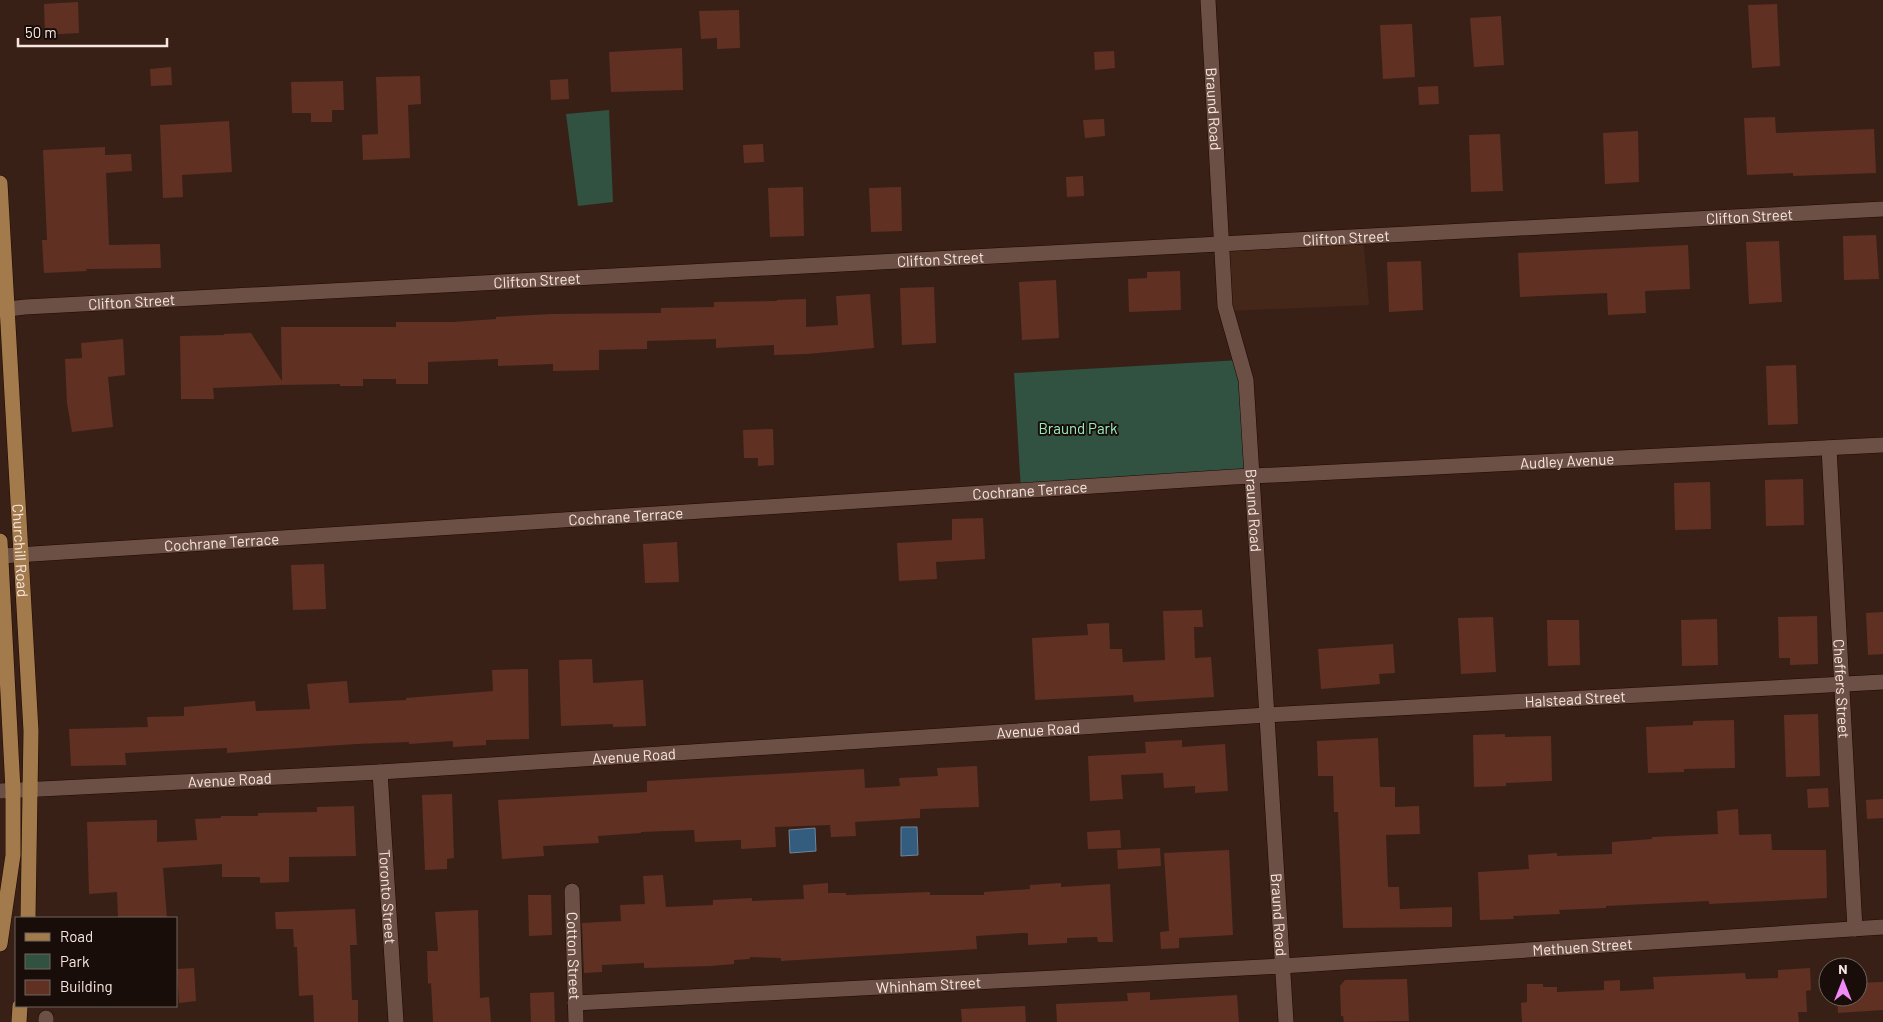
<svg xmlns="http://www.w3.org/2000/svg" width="1883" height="1022" viewBox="0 0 1883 1022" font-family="Barlow,sans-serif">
<rect width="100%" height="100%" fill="#382016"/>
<path fill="#45271a" d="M1363,236L1369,305L1227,311L1222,244Z"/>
<g fill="#315141">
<path d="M609,110L613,202L578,206L566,114Z"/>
<path d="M1240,360L1251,476L1021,491L1014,373Z"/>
</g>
<g fill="#335c7f" stroke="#6e859c">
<path d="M901,827H917L918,855L901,856Z"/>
<path d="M815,828L816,851L790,853L789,830Z"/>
</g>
<g fill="#603023">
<path d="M78,2L79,33L45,35L44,4Z"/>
<path d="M1777,4L1780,66L1752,68L1748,5Z"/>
<path d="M739,10L740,48L717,49V38L701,39L699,11Z"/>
<path d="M1501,16L1504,65L1474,67L1470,18Z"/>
<path d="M1412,24L1415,77L1383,79L1380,25Z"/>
<path d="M682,48L683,90L611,92L609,52Z"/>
<path d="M1114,51L1115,68L1095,70L1094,52Z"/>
<path d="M171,67L172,85L151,86L150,69Z"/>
<path d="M420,76L421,104L408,105L410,158L363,160L362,135L378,134L376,77Z"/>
<path d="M568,79L569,99L551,100L550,80Z"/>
<path d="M343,81L344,110H332V122H311V113H292L291,82Z"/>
<path d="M1438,86L1439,104L1419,105L1418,87Z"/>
<path d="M1775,117L1776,133L1874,129L1876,173L1793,176V173L1747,175L1744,118Z"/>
<path d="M1104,119L1105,136L1085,138L1083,120Z"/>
<path d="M229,121L232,172L182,175L183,197L163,198L160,125Z"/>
<path d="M1638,131L1639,182L1605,184L1603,133Z"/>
<path d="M1500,134L1503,191L1471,192L1469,135Z"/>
<path d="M763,144L764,162L744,163L743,145Z"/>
<path d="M105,147V155L131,154L132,171L106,173L109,245L160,244L161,268L86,269L87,271L44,273L42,240H47L43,150Z"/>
<path d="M1083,176L1084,196L1067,197L1066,177Z"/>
<path d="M803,187L804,236L770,237L768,188Z"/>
<path d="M901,187L902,231L871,232L869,188Z"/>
<path d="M1876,235L1879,279L1844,280L1843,236Z"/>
<path d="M1779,241L1782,302L1749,304L1746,242Z"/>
<path d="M1688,245L1690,289L1645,291L1646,313L1608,315L1607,293L1520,297L1518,253Z"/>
<path d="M1421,261L1423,310L1389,312L1387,262Z"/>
<path d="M1180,271L1181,310L1129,312L1128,279L1147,278V272Z"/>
<path d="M1056,280L1059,338L1022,340L1019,282Z"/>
<path d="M934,287L936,343L902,345L900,288Z"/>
<path d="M870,294L874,348L807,354L774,355V345L716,348V339L647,341V349L599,350V370L553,371V364L498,366V359L428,362V384H396V379H363V386H340V384L282,385L213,388L214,399H181L180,336L224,335V334L251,333L282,381L281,327H396V322H453L496,319V317L552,314L661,313V308L714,307V302L777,301V300L806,299V327L838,325L836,296Z"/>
<path d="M123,339L125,375L108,377L113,427L72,432L67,403L65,359L82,358L81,343Z"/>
<path d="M1796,365L1798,424L1768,425L1766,366Z"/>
<path d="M773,429L774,465L758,466V458H744L743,430Z"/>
<path d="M1803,479L1804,525L1766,526L1765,480Z"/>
<path d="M1710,482L1711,529L1675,530L1674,483Z"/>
<path d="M983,518L985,559L936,562L937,579L899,581L897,543L952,540V519Z"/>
<path d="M677,542L679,582L645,583L643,544Z"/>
<path d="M324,564L326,609L293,610L291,565Z"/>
<path d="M1202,610L1203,627H1194L1195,658L1211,657L1214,697L1134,702L1133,695L1035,700L1032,638L1088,635L1087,624L1109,623L1110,649H1122L1123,662L1165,660L1163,611Z"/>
<path d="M1883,612V654L1868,655L1866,613Z"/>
<path d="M1817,616L1818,664L1790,665V658H1779L1778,617Z"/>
<path d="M1493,617L1496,672L1461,674L1458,618Z"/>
<path d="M1717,619L1718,665L1682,666L1681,620Z"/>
<path d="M1547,620H1579L1580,665L1548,666Z"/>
<path d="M1393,644L1395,673L1379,674L1380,684L1321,689L1318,649Z"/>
<path d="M592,659L593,683L643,680L646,726L613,727V724L561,726L559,660Z"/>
<path d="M528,669L529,739L486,740V745L453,747V741L409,744V742L356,744L227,753V748L125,753L126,765L71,766L69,729L148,727L147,717L184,716V707L255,701L256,711L310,709L307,684L347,681L349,703L406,700V698L493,691L492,670Z"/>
<path d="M1818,714L1820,776L1786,777L1784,715Z"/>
<path d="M1734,720L1735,768L1684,769V772L1648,773L1646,727L1693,725V721Z"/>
<path d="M1505,734V737L1551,736L1552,781L1506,783V786L1474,787L1473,735Z"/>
<path d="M1378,738L1380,787H1395V807L1419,806L1420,834L1386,835L1388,887H1399L1400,909L1452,907V927L1343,928L1338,812H1334L1333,776H1318L1317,741Z"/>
<path d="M1182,740V747L1225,744L1228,791L1195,793V786L1164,788L1163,773L1121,775L1123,799L1090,801L1088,756L1146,753L1145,742Z"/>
<path d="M977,766L979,807L920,809V818L855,822L856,836L831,837L830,825L775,827L776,847L741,849V840L695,842L694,830L641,832V833L598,836L599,843L543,846L544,856L502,859L498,800L647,792V781L864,769L865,788L900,786L899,778L938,776L937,768Z"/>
<path d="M1828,788L1829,807L1808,808L1807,789Z"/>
<path d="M452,794L454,858L447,859V869L425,870L422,795Z"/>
<path d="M1883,799V818L1867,819L1866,800Z"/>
<path d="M354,806L356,856L289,857V882L260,883V877H222V864L163,868L167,918H118L117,892L89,894L87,822L157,820V842L197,840L195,819L221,818V816H258V813L317,812V807Z"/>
<path d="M1738,809L1739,835L1771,834L1772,850H1826L1827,898L1709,904V901L1606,906V908L1559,910L1560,914L1513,916L1514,919L1480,920L1478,872L1529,869L1528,855L1557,853V856L1612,854V842L1652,839V837L1718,834L1717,811Z"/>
<path d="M1120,830L1121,848L1088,849L1087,832Z"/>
<path d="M1160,848L1161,866L1118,869L1117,850Z"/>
<path d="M1229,850L1233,935L1179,938V948L1161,949L1160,932L1169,931L1164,853Z"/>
<path d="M663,875L666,907L713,905V900L752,898V901L804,899L803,885L828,883V893H846V895L930,892V895H984V892L1030,889V885L1061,883V887L1110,884L1113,942H1098L1097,937L1067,938V943L1028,945V933H1022L976,936L977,949L781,961V958L750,957V959L734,960V964L711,966L644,968V963L602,965V972L584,973L582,923L621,921L620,905L645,904L643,876Z"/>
<path d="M528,895H551L552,935L529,936Z"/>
<path d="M355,909L357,945H350L352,1000H358V1022H314L313,995L299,996L297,947H294L293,929H276L275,912Z"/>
<path d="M478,910L480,998L489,997L491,1022H433L431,983L428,984L427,951H438L435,912Z"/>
<path d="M194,968L196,1001L179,1003L177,969Z"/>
<path d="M1810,968L1811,990L1806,991L1807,1012H1798L1799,1022H1522L1521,1003L1527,1002V984H1543V987H1557V992L1604,990V981L1620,980V991L1654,989L1653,977L1745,973L1746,979L1778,978V970Z"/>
<path d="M1407,979L1409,1021L1344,1022L1343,1016H1341L1340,986L1345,980Z"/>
<path d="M1883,982V1010L1838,1013L1837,997H1858V983Z"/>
<path d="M554,992L555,1022H531L530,993Z"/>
<path d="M1150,992V1000L1237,995L1239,1022H1057L1056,1004L1128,1001L1127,993Z"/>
<path d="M1025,1006L1026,1022H962L961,1009Z"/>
</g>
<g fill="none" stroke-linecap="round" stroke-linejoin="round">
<g stroke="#1e0902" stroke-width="16">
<g id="minor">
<path id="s1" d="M1208,0L1225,306L1246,380L1286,1022"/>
<path id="s2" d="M0,310L25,307L1883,209"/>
<path id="s3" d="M1829,448L1855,929"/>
<path id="s4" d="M1,556L1233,477L1883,445"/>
<path id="s5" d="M380,772L396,1022"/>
<path id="s6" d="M0,791L380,772L1267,715L1883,682"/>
<path id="s7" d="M572,891L576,1022"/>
<path id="s8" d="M575,1003L1282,966L1883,927"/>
<path d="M46,1018V1022"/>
</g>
</g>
<g stroke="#1e0902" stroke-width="16">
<g id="primary">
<path id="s9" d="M0,183L31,731L28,918"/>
<path d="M0,541L13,790V855L0,944"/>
<path d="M19,1022L20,1006"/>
</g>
</g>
<use href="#minor" stroke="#6c5045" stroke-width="15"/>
<use href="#primary" stroke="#a37a4c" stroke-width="15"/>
</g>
<g text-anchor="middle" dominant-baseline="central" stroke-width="4" stroke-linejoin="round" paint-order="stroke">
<g font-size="15" fill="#f7e6df" stroke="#180d09">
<text stroke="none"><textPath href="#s1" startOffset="109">Braund Road</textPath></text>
<text stroke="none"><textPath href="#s2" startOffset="1752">Clifton Street</textPath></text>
<text stroke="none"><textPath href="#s2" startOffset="1348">Clifton Street</textPath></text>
<text stroke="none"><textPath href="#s2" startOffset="942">Clifton Street</textPath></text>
<text stroke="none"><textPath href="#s2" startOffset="538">Clifton Street</textPath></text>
<text stroke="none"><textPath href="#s2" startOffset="132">Clifton Street</textPath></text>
<text stroke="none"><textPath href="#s4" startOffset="1569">Audley Avenue</textPath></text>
<text stroke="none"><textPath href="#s4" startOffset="1031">Cochrane Terrace</textPath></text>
<text stroke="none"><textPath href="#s1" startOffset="514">Braund Road</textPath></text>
<text stroke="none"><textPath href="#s4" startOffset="626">Cochrane Terrace</textPath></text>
<text stroke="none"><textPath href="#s4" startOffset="221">Cochrane Terrace</textPath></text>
<text stroke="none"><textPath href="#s9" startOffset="368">Churchill Road</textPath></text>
<text stroke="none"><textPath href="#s3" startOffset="241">Cheffers Street</textPath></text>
<text stroke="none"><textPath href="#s6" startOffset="1578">Halstead Street</textPath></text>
<text stroke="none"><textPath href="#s6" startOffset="1040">Avenue Road</textPath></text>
<text stroke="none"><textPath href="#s6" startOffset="635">Avenue Road</textPath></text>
<text stroke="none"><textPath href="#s6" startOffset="230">Avenue Road</textPath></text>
<text stroke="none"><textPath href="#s5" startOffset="125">Toronto Street</textPath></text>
<text stroke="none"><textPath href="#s1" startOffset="919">Braund Road</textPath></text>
<text stroke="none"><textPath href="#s8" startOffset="1009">Methuen Street</textPath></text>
<text stroke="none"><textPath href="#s7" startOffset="65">Cotton Street</textPath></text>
<text stroke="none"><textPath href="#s8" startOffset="354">Whinham Street</textPath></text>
</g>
<g font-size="15" fill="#97edc0" stroke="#180d09">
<text x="1078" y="428">Braund Park</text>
</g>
</g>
<rect x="15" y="917" width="162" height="90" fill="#180d09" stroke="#71645f"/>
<rect x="25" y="933" width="25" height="8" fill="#a37a4c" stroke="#71645f"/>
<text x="60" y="942" font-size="15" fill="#f7e6df">Road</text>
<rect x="25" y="954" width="25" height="15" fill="#315141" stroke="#71645f"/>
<text x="60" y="967" font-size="15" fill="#f7e6df">Park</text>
<rect x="25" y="980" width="25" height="15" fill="#603023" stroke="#71645f"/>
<text x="60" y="992" font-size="15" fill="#f7e6df">Building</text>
<g transform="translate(1843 982)"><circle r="24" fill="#180d09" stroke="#71645f"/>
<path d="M0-4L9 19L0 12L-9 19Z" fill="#f18af4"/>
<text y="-8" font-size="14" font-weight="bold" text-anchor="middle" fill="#f7e6df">N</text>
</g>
<path d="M18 38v8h149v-8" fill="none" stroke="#f7e6df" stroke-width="2.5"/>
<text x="25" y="38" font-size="15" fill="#f7e6df" stroke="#180d09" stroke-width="4" paint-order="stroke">50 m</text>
</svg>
